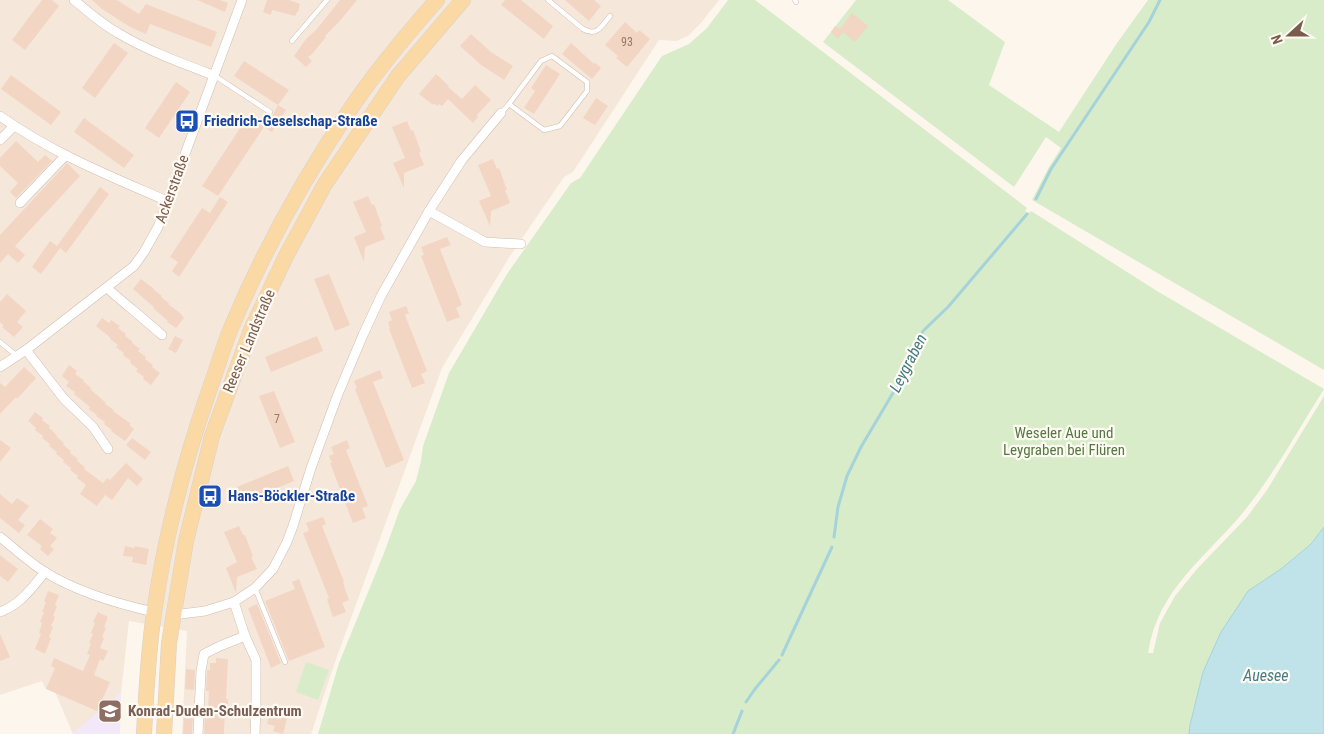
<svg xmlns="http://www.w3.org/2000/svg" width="1324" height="734" viewBox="0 0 1324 734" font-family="'Roboto Condensed',sans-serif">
<rect width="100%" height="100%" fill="#fdf6ec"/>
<path fill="#f5e8da" d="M0,0H719L701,23L688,36L676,41L659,40L573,172L564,177L510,256L442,368L334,665L311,734H182L187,631L129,621L121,693L73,734L55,692L45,688L42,681L0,695Z"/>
<path fill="#f3e8fa" d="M121,693L120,734H72Z"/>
<g fill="#d8ecc9">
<path d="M728,0H755L1027,208L1025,211L1029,213L1031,211L1157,291L1324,389C1298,430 1275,473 1245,510C1207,557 1158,588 1148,653H1153L1160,623L1175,596L1197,569L1247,517L1267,490L1324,396V527L1311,544L1281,569L1203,672L1190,725L1189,734H318L339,663L384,553L400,509L416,481L421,461L423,446L449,373L507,274L571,183L580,178L662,56L689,44L707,28Z"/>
<path d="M856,0H948L1005,42L989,85L1059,132L1117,43L1148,0H1324V370L1032,200L1049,167L1061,148L1046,137L1014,187L823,42Z"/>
<path d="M306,662L329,670L318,700L296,692Z"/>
</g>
<path fill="#bfe3e8" stroke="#a5d3da" d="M1324,527V734H1189L1190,725L1203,672L1221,632L1248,591L1281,569L1311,544Z"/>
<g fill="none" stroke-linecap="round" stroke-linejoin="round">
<g stroke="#a5d3da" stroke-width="3">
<path d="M1036,199L1051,169L1149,22L1160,0"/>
<path d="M834,537L838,507L847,476L861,447L903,376L923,331L948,307L1027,214"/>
<path d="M782,655L832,547"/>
<path d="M746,702L755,689L779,660"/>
<path d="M733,734L742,711"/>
</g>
</g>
<g fill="#f3d5c3">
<path d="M42,0H52L59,6L25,50L12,40Z"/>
<path d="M92,0H117L139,14L146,4L217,32L211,47L150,24L146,34L130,27L102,9Z"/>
<path d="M197,0H220L228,3L225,12Z"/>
<path d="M267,0H289L300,4L298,12H297L295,16L272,10L271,15L263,12Z"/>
<path d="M340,0H357L339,22L325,36L326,37L312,54L308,57L312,61L306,67L294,56L306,39L317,29Z"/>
<path d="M505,0H521L553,26L544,39L501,5Z"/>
<path d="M565,0H594L601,6L589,21Z"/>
<path d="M852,13L868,26L855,42L843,32L838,39L831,32L835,26L840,29Z"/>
<path d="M625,22L637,33L639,30L650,39L627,67L616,58L618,56L605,45Z"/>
<path d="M471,34L491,52L513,66L504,80L481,65L460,46Z"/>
<path d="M114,43L128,53L95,98L82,88Z"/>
<path d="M571,43L594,64L595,63L601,68L592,79L562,54Z"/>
<path d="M244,61L289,90L278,105L286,110L272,132L264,127L218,196L202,186L248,116L264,126L271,116L273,115L278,105L234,76Z"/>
<path d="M546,65L560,74L534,114L524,108L535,91L531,88Z"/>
<path d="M436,74L449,86L448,87L462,99L475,85L491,100L477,115L478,117L473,123L448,99L442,106L439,104L437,106L434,103L433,105L419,94Z"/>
<path d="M11,75L61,112L51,125L1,89Z"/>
<path d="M176,82L190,92L159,138L145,128Z"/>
<path d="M596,98L608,106L595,125L583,118Z"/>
<path d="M84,118L134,155L124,168L74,132Z"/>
<path d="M407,121L411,131L413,130L421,152L419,153L424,165L404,173V188L393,163L405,158L392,127Z"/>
<path d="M16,141L38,162L45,155L52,161L16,198L10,192L18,183L0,166V158Z"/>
<path d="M493,159L497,169L499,168L507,190H505L510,203L491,211L490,226L479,201L491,196L478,165Z"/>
<path d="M67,163L80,176L15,246L25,255L18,263L8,254L0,263V235Z"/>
<path d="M100,187L109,194L66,253L60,248L41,274L32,267L50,241L57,246Z"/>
<path d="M368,196L372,205L374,204L382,226L380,227L385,239L365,247L364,262L354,237L366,232L353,202Z"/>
<path d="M220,197L228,202L179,277L172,271L178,262L170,257L202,208L210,213Z"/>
<path d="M447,237L451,245L440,249L462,305L456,308L460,317L447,322L421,256L424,255L421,247Z"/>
<path d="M329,274L350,325L335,331L314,279Z"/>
<path d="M141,279L154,289V290L162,296L161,297L169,303L168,304L180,313L184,318L176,328L167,322L168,321L153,308L154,307L133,289Z"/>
<path d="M7,294L26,311L17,322L23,327L14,337L2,327L4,326L0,322V302Z"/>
<path d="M406,306L409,313L405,315L427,371L421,374L425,383L412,388L389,329L390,328L388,322L392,320L389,312Z"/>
<path d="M102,318L109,323L111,320L120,326L118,328L126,334L125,336L133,342L132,343L140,349L138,351L146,357L145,359L153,365L152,367L160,373L151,385L143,379L144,377L136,371L138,369L130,363L131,361L123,355L124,353L116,347L118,345L110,339L111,338L96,326Z"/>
<path d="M175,336L183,340L176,353L168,349Z"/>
<path d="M317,336L323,351L271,372L265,357Z"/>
<path d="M69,365L77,371L75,374L84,380L83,381L91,388L90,389L106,403L105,404L114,410L113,411L131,424L129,425L134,429L125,441L111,431L112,430L104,424L105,422L96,416L97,415L89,409L90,407L74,394L75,392L66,386L69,382L62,376Z"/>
<path d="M24,367L36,378L17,399L16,397L0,414V383L5,387Z"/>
<path d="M380,370L383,378L373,382L404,460L386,468L355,389L357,388L354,381Z"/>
<path d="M274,391L295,442L280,448L259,396Z"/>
<path d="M35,412L43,418L42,420L50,426L49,428L57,435L56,436L64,443L63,445L71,451L70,453L78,459L77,461L85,467L84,469L103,483L107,478L110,480L126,463L143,479L137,486L128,478L112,500L105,495L97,506L80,494L86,485L77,478L78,476L70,470L71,468L63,462L64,460L56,454L57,452L49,446L50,444L42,438L43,436L35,430L36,428L28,421Z"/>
<path d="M132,438L151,452L145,460L126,445Z"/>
<path d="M0,440L11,448L0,462Z"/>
<path d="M347,440L350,448L346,450L368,506L362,508L366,518L353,523L330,463H332L329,456L334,454L331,447Z"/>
<path d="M288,466L294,481L243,502L237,487Z"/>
<path d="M0,494L12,504L17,498L29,506L18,520L25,525L19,533L0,518Z"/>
<path d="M323,517L326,524L322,526L344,582L343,583L349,600L342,603L346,612L333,617L327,599L329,598L303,533L309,531L306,523Z"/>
<path d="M40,519L53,529L50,533L57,538L50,546L54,549L48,556L40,549L42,546L27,535Z"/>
<path d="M239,526L243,535H245L253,556L251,557L257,569L237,577L236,593L226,568L237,562L224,532Z"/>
<path d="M125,546L134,548L135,546L149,549L146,565L132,562L133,557L123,556Z"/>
<path d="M0,555L18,569L8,582L0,576Z"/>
<path d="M299,579L325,647L289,661L265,601L295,589L292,582Z"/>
<path d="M48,591L59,595L55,605L57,606L53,616L55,617L51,626L53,627L49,637L51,638L45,654L35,649L41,634L39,633L42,623L40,622L44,612H42L46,602L44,601Z"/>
<path d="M257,604L281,663L271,668L248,608Z"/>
<path d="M98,612L108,617L104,627L106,628L102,637L104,638L100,648L108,651L103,661L100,659L94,675L110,682L97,711L46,689L55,668L51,666L54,658L83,671L90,655L87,654L91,644L89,643L93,634L91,633L95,623L93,622Z"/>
<path d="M0,634L10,657L0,661Z"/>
<path d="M216,658L228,659L226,699H228V709H225L224,734H204L205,716H208V708L209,691H206L207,672V670H210V663H216Z"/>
<path d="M186,669L195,670L194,690L185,689Z"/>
<path d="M271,710L288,715L283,734L273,731L275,726L267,724Z"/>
<path d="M184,715L193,716L192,734H183Z"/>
</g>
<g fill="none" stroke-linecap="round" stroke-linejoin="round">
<g stroke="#d1beb0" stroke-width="5.5">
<g id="lane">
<path d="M548,0L583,29C597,37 602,26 610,16"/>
<path d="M795,0L796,2"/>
<path d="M292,41L327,0"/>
<path d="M215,76L270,112"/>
<path d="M501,113L509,104L541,61L552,56L587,82V91L560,126L544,130L509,104"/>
<path d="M0,342L17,356"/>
<path d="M255,588L285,662"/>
</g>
</g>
<g stroke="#d1beb0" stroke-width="10">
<g id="street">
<path d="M74,0C88,12 102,24 118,33C148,51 181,63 213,75"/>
<path d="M0,116C52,153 110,176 167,201"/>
<path d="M0,140L14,126"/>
<path d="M20,203L65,156"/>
<path d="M429,211L485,242L521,244"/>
<path d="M107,288C125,304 144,319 162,335"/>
<path d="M26,350L64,399L93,427L108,449"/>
<path d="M0,367L26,350L134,266L144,252L158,227L242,0"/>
<path d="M0,537C14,548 30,563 45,572C77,592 118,604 154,612"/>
<path d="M234,602L245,636L256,660V708L255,734"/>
<path d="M0,612C21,604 31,589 45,572"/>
<path d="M173,615L205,611L234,602L255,588L273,569L287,542L293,526L311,468L338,394L363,335L381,296L429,211L462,160L501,113"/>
<path d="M198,734L201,671L204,654L220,646L245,636"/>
</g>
</g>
<g stroke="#dad1cd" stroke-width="16">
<g id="primary">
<path d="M144,734C146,694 148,653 154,613C165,535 185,459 211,385C218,366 223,347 231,328C263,252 303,179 349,111C375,72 406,35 437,0"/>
<path d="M164,734L169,643L186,541L212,436L251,330L286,256L325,184L398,76L463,0"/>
</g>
</g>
<use href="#lane" stroke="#fff" stroke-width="4.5"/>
<use href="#street" stroke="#fff" stroke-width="9"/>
<use href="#primary" stroke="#fbd9a5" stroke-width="15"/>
</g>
<defs>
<g id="bus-square" transform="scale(1.25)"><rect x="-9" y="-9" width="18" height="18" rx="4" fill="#1a4fb4" stroke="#fffaf3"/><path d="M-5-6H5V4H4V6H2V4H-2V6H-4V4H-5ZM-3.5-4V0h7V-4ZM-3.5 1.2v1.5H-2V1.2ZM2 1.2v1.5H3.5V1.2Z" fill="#fff"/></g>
<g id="school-square" transform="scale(1.25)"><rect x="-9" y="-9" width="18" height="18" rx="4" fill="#8d6e63" stroke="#fffaf3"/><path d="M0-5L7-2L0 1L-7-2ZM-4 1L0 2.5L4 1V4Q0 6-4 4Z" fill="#fff"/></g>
</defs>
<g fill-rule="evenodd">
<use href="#bus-square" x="187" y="121"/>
<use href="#bus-square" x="210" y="496"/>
<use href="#school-square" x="110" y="711"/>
</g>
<g text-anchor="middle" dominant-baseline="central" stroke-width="4.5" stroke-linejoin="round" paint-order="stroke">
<g font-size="12" fill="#987a6a">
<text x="627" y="42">93</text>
<text x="277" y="419">7</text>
</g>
<g font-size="15" font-weight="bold" fill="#164399" stroke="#fffaf3" text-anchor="start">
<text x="204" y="121">Friedrich-Geselschap-Straße</text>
<text x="228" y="496">Hans-Böckler-Straße</text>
</g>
<g font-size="15" fill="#7a5c4d" stroke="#fffaf3">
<text transform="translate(172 189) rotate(-70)">Ackerstraße</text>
<text transform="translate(249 341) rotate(-67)">Reeser Landstraße</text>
</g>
<g font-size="15" fill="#537a41" stroke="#fffaf3">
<text x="1064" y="433">Weseler Aue und<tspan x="1064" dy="17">Leygraben bei Flüren</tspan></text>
</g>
<g font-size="15" font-weight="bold" fill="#785e54" stroke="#fffaf3" text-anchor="start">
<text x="128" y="711">Konrad-Duden-Schulzentrum</text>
</g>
<g font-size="16" font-style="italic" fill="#437c86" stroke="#fffaf3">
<text transform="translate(908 363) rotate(-63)">Leygraben</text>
<text x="1266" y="675">Auesee</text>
</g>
</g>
<g transform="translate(1289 35) rotate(249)" stroke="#fffaf3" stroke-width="4" paint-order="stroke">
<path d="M0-4L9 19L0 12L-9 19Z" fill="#7a5c4d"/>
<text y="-8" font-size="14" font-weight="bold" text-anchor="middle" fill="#7a5c4d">N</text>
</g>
</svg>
